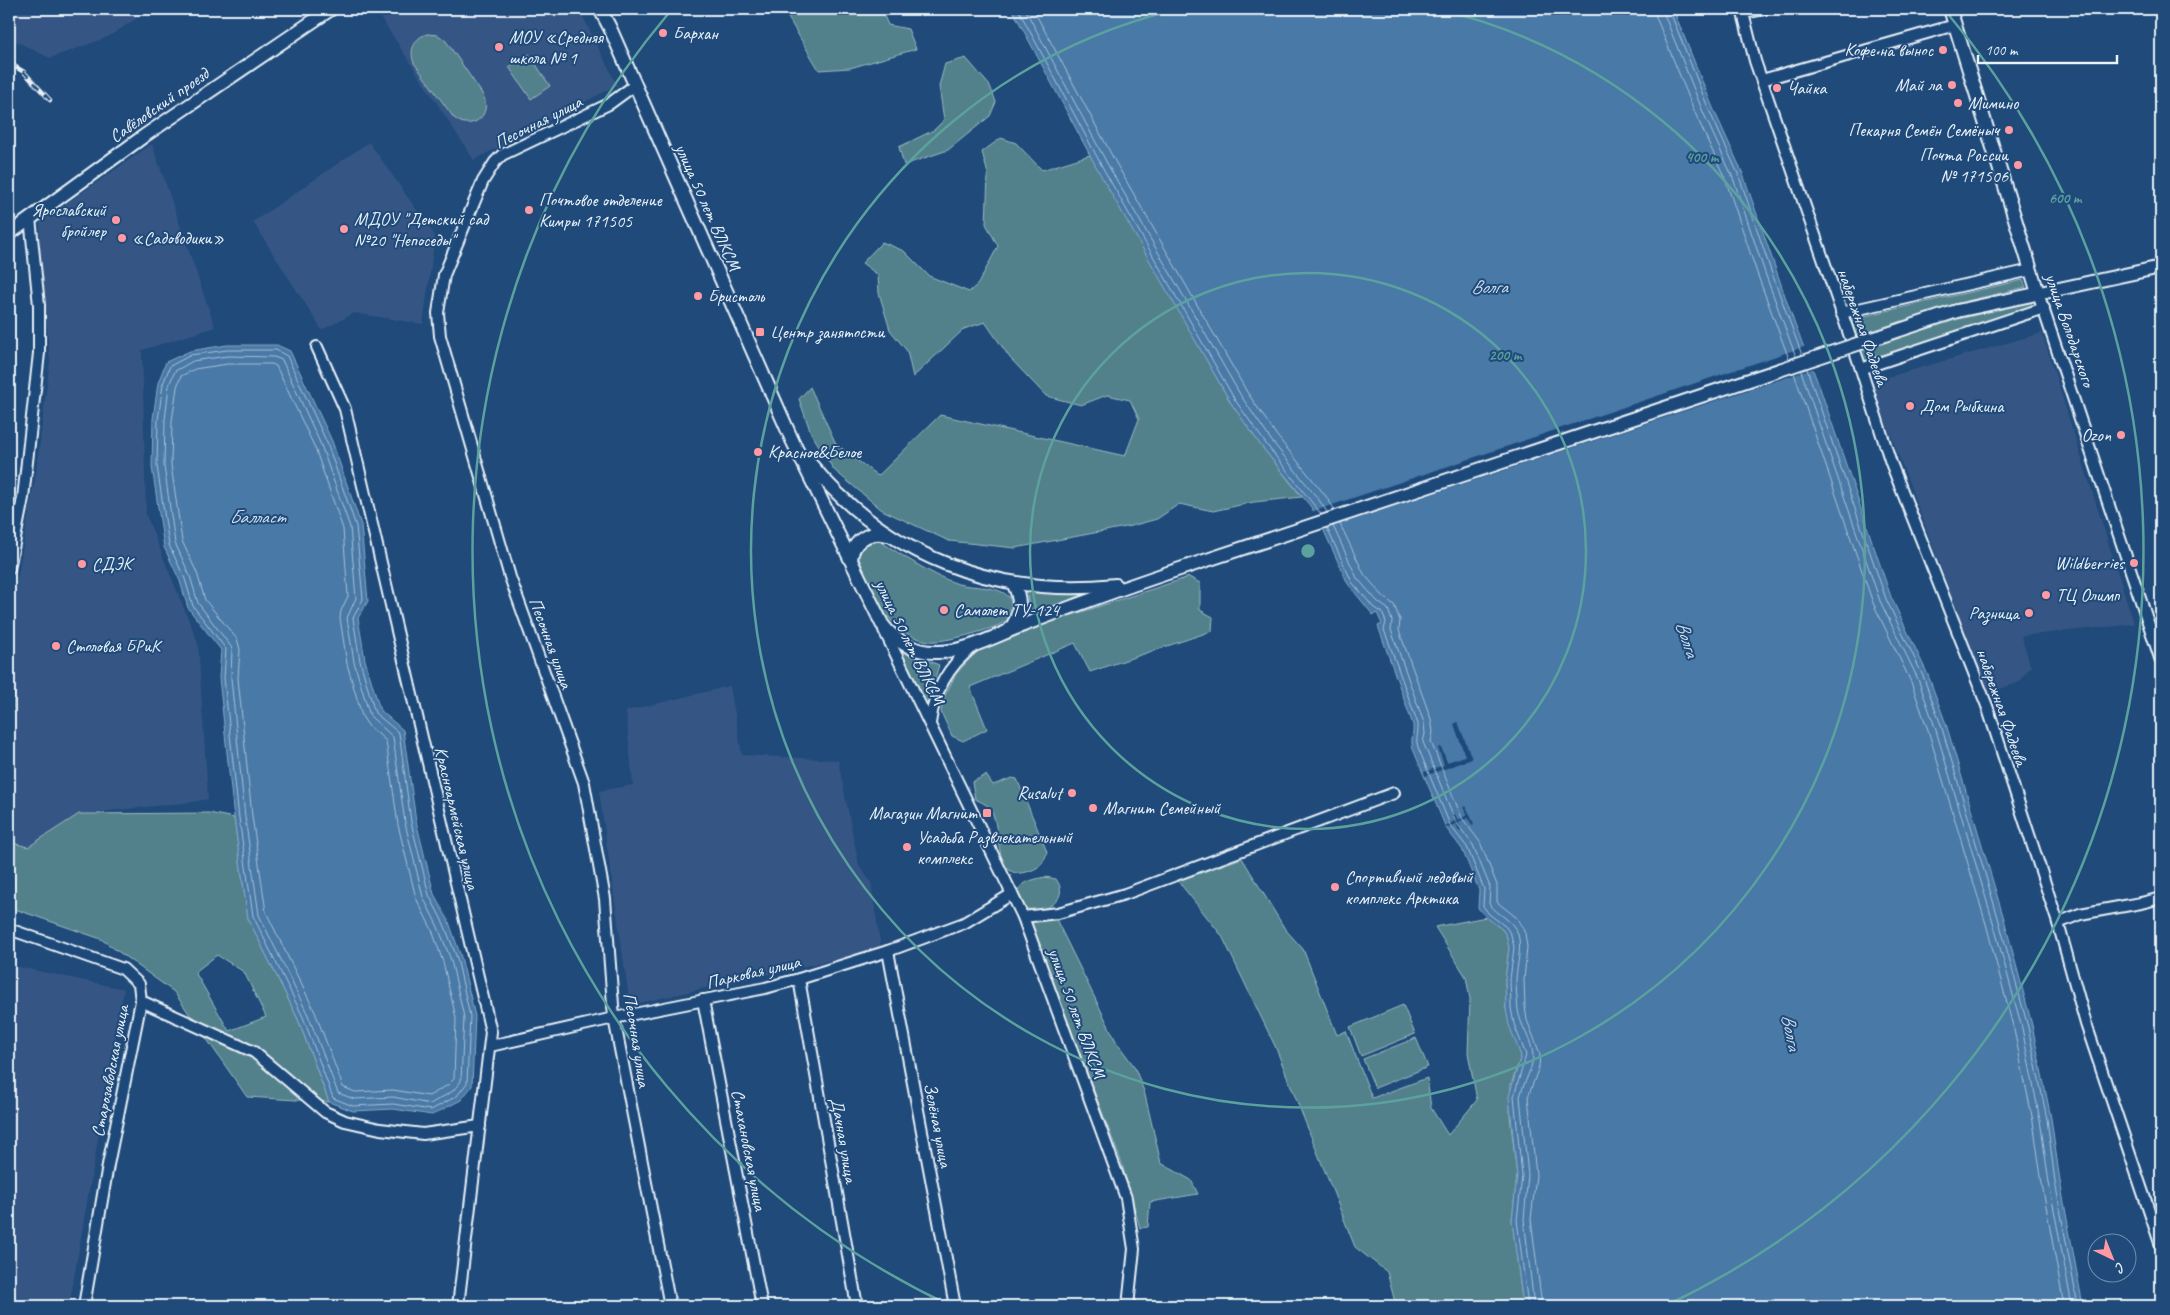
<svg xmlns="http://www.w3.org/2000/svg" width="2170" height="1315" viewBox="0 0 2170 1315" font-family="Caveat,sans-serif">
<rect width="100%" height="100%" fill="#1f4a7a"/>
<filter id="ink" filterUnits="userSpaceOnUse"><feTurbulence type="fractalNoise" baseFrequency=".02" numOctaves="2"/><feDisplacementMap in="SourceGraphic" scale="10" xChannelSelector="R" yChannelSelector="G"/><feConvolveMatrix kernelMatrix="1 2 1 2 8 2 1 2 1" color-interpolation-filters="sRGB"/></filter>
<g filter="url(#ink)">
<g fill="#355785">
<path d="M9,9H151L108,37L50,58L9,38Z"/>
<path d="M375,9H579L617,85L474,160Z"/>
<path d="M369,142L435,236L423,324L354,313L322,330L253,222Z"/>
<path d="M152,144L215,327L142,350L146,515L198,643L208,799L192,802L80,814L28,847L9,842V744L15,693L9,691V625L36,473L50,361L40,250V222Z"/>
<path d="M2042,333L2134,624L2021,636L2031,667L2017,683L1988,693L1871,382Z"/>
<path d="M730,686L742,755L838,760L859,866L871,882L881,949L630,1005L599,791L633,785L626,711Z"/>
<path d="M9,965L124,989L69,1306H9Z"/>
</g>
<g fill="#52818b" stroke="#9db9c2" fill-rule="evenodd">
<path d="M783,9H881L888,25L908,29L916,49L850,68L819,70Z"/>
<path d="M427,34L438,35L446,41L483,95C493,116 471,132 454,118L414,63C409,50 414,38 427,34Z"/>
<path d="M529,54L550,86L531,99L509,67Z"/>
<path d="M966,58L990,86L996,102L990,116L948,150L904,165L899,147L934,130L944,120L939,86L945,64Z"/>
<path d="M1001,138L1016,143L1042,170L1090,155L1231,403L1262,447L1302,497L1254,502L1213,511L1179,504L1157,519L1131,526L1015,548L949,541L882,510L834,470L811,433L799,399L810,387L836,444L878,476L940,415L1125,456L1139,419L1130,400L1107,395L1081,405L1046,396L1010,358L985,322L964,329L913,377L907,351L890,330L879,293L878,275L862,263L882,242L904,251L929,276L969,292L978,284L998,246L986,224L988,174L982,152Z"/>
<path d="M2023,280L2026,287L1955,304L1856,336L1851,319Z"/>
<path d="M2031,301L2034,311L1864,361L1860,350L1959,319Z"/>
<path d="M868,540H878C904,556 929,574 958,584C973,588 998,585 1009,597C1015,604 1013,615 1006,621C997,629 942,643 930,641C919,640 907,635 899,628C878,612 868,579 858,556L861,546Z"/>
<path d="M1189,577L1200,583V610L1213,617L1212,631L1090,672L1075,643L970,687L987,729L963,741L952,736L941,712L944,697L956,674L980,648L1008,636Z"/>
<path d="M1027,592L1091,593L1029,614Z"/>
<path d="M900,649L939,665L927,705Z"/>
<path d="M9,691L15,693L9,744Z"/>
<path d="M986,775L993,785L1012,778L1017,779L1047,852C1044,863 1041,867 1030,871C990,885 1004,826 989,807C986,804 979,801 975,799L972,782Z"/>
<path d="M209,813L234,818L248,918L298,1019L329,1102L247,1097L174,992L101,939L9,907V842L28,847L79,814ZM217,955L244,972L266,1017L229,1031L195,972Z"/>
<path d="M1242,858L1285,929L1303,949L1337,1035L1346,1031L1372,1098L1427,1078L1431,1108L1448,1135L1477,1100L1468,1053L1470,999L1466,977L1435,927L1486,917L1503,930L1507,937L1509,948L1505,980L1506,1009L1521,1056L1511,1085L1510,1115L1517,1176L1512,1220L1523,1306H1396L1387,1272L1355,1247L1275,1046L1222,936L1178,881Z"/>
<path d="M1045,877L1056,879C1073,902 1037,917 1022,906C1019,904 1017,900 1015,896C1020,882 1031,880 1045,877Z"/>
<path d="M1055,917L1117,1043L1134,1066L1144,1091L1161,1163L1191,1180L1198,1194L1150,1202L1148,1227L1140,1228L1121,1161L1028,920Z"/>
<path d="M1403,1005L1415,1034L1361,1056L1350,1027Z"/>
<path d="M1416,1038L1428,1067L1375,1088L1363,1059Z"/>
</g>
<g fill="#4979a6" stroke="#89a9c7">
<path d="M1012,9H1673L1713,108L1743,174L1795,325L1820,388L1891,597L1928,675L1946,724L2004,919L2032,1025L2051,1118L2060,1181L2083,1306H1523L1512,1220L1517,1176L1509,1096L1521,1056L1509,1025L1506,1009L1505,980L1509,948L1507,937L1503,930L1486,917L1478,908L1479,890L1462,849L1446,828L1413,749C1410,740 1414,734 1413,725L1378,626L1382,624L1377,613L1373,615L1348,584L1319,520L1311,507L1262,447L1231,403L1099,172Z"/>
<path d="M227,345H277L290,351L332,441L361,525L368,601L358,618L365,660L380,710L403,730L416,821L434,894L449,922L461,957L475,1016L472,1086L461,1100L432,1115L393,1109L353,1111L329,1102L298,1019L248,918L234,818L219,678L221,650L188,608L180,581L164,547L152,467L153,419L158,383L166,362L190,351Z"/>
</g>
<g fill="#1f4a7a">
<path d="M1806,346L1815,368L1320,531L1311,512Z"/>
<path d="M1458,722L1472,759L1425,776L1424,772L1444,765L1438,748L1441,747L1447,762L1465,756L1454,724Z"/>
<path d="M1466,806L1474,824L1472,825L1468,818L1458,822L1462,830L1459,831L1456,824L1446,828L1445,826L1455,821L1451,812L1453,811L1458,820L1467,815L1463,807Z"/>
</g>
<g fill="none" stroke-linecap="round" stroke-linejoin="round">
<g stroke="#a8c1d7" stroke-width="1">
<path d="M1018,9L1104,170L1235,400L1266,444L1321,514"/>
<path d="M1025,9L1109,167L1241,396L1271,440L1319,500L1327,512"/>
<path d="M1033,9L1116,163L1247,392L1277,436L1325,495L1335,510"/>
<path d="M1655,9L1656,17L1696,115L1726,181L1758,276L1789,359"/>
<path d="M1662,9L1703,112L1733,178L1765,273L1796,357"/>
<path d="M1669,9L1709,110L1739,176L1771,271L1802,355"/>
<path d="M228,350H276L287,356L327,443L356,526L363,599L353,618L360,661L375,713L399,733L411,822L429,895L444,924L457,958L470,1016L467,1083L457,1096L431,1110L393,1104L353,1106L333,1098L303,1017L253,916L239,818L224,678L226,649L193,606L185,579L169,545L157,466L158,420L163,384L170,366L191,355Z"/>
<path d="M228,356L274,357L282,360L321,445L350,527L356,598L347,618L354,662L370,716L393,737L405,823L423,897L438,927L451,960L464,1017L461,1081L453,1091L430,1104L393,1097L354,1099L338,1093L308,1015L259,915L245,817L231,678L232,648L198,603L190,576L175,543L164,466L165,420L169,385L175,371L193,361Z"/>
<path d="M228,364H272L276,366L315,448L343,529L348,596L341,611L340,618L347,664L362,716L367,724L386,741L398,825L416,898L432,930L443,962L456,1018L454,1079L448,1085L429,1096L393,1090L355,1092L343,1087L315,1012L266,912L252,816L238,678L240,649L237,639L205,600L197,573L182,541L171,465L172,421L177,387L181,376L195,369Z"/>
<path d="M1807,369L1886,599L1923,676L1941,725L1999,921L2028,1027L2047,1119L2055,1182L2078,1306"/>
<path d="M1801,371L1880,601L1918,679L1935,727L1993,922L2022,1028L2040,1120L2049,1183L2072,1306"/>
<path d="M1794,373L1873,603L1911,682L1928,730L1986,924L2014,1030L2033,1121L2042,1184L2064,1306"/>
<path d="M1340,524L1364,574L1382,595L1394,605L1400,620L1399,630L1402,639L1431,719L1433,732L1431,742L1462,818L1480,842L1497,885V902L1517,918L1525,933L1527,947L1524,980L1525,1007L1527,1020L1540,1054L1539,1067L1528,1097L1536,1175L1531,1219L1542,1306"/>
<path d="M1333,526L1357,578L1378,602L1388,609L1392,621L1391,630L1395,641L1424,723L1425,734L1423,742L1456,822L1473,845L1490,887L1489,904C1498,915 1513,920 1518,934C1522,949 1517,964 1516,979C1516,989 1517,1000 1518,1010C1520,1026 1533,1041 1533,1057C1532,1071 1523,1083 1520,1097L1528,1175L1524,1219L1534,1306"/>
<path d="M1327,528L1352,582L1374,608L1382,612L1386,622L1384,630L1389,643L1418,724C1419,732 1415,739 1418,747L1450,825L1467,847L1484,889L1483,906L1489,914L1506,927L1511,935L1514,947L1510,980L1511,1008L1514,1024L1526,1055L1514,1096L1522,1176L1517,1220L1528,1306"/>
</g>
<g stroke="#e8f1f8" stroke-width="14">
<g id="minor">
<path d="M1764,9L1743,13L1755,61L1858,360L1891,463L1987,706L2058,923L2086,1024L2161,1246"/>
<path d="M1762,80L1955,25"/>
<path d="M635,85L609,104L502,155L495,162L483,181L444,275L438,313L440,336L510,577L584,783L605,899L614,1018L670,1306"/>
<path d="M2038,293L2161,661"/>
<path d="M1841,313L2031,270"/>
<path d="M317,347L345,409L491,1032L458,1306"/>
<path d="M1861,369L2044,308"/>
<path d="M9,569L23,498L39,353V305L30,218"/>
<path d="M884,630L1023,917L1126,1198L1134,1249L1128,1306"/>
<path d="M930,723C934,692 948,666 973,647"/>
<path d="M1023,917L1058,913L1125,894L1394,793"/>
<path d="M2058,923L2080,914L2141,903L2161,898"/>
<path d="M9,929L123,969L139,984L141,1001L108,1165L84,1306"/>
<path d="M888,951L955,1306"/>
<path d="M799,979L857,1306"/>
<path d="M703,1000L762,1306"/>
<path d="M141,1001L254,1052L325,1112L345,1121L380,1129L423,1134L480,1126"/>
<path d="M490,1046L614,1018L765,988L799,979L888,951L964,923L1012,894"/>
</g>
</g>
<g stroke="#e8f1f8" stroke-width="16">
<g id="major">
<path d="M600,9L610,28L792,440L882,624C895,642 915,653 938,652C966,652 995,636 1021,626C1076,605 1130,585 1186,567"/>
<path d="M1950,9L2038,293"/>
<path d="M9,234L144,136L331,9"/>
<path d="M1957,311L2161,267"/>
<path d="M808,461C885,556 995,598 1116,585"/>
<path d="M851,560C852,541 869,530 887,535"/>
<path d="M1009,630C1021,617 1022,599 1013,583"/>
<path d="M2153,633H2161"/>
</g>
</g>
<use href="#minor" stroke="#1f4a7a" stroke-width="10"/>
<use href="#major" stroke="#1f4a7a" stroke-width="12"/>
<g stroke="#e8f1f8" stroke-width="4.5">
<path id="rail" d="M9,63L24,72L50,100"/>
</g>
<use href="#rail" stroke="#1f4a7a" stroke-width="2.5" stroke-dasharray="8" stroke-linecap="butt"/>
<g stroke="#e8f1f8" stroke-width="16" stroke-linecap="butt">
<path id="major-bridge" d="M1186,567L1957,311"/>
</g>
<use href="#major-bridge" stroke="#1f4a7a" stroke-width="12"/>
</g>
</g>
<g fill="none" stroke="#5ba19e" stroke-width="2.5">
<circle cx="1308" cy="551" r="278"/>
<path d="M1438 9A557 557 0 1 1 1178 9"/>
<path d="M949 1305A835 835 0 0 1 668 14M1948 14A835 835 0 0 1 1667 1305"/>
</g>
<g fill="#ff9aa2" stroke="#1f4a7a" stroke-width="2">
<circle cx="663" cy="33" r="5"/>
<circle cx="499" cy="47" r="5"/>
<circle cx="1943" cy="50" r="5"/>
<circle cx="1952" cy="85" r="5"/>
<circle cx="1777" cy="88" r="5"/>
<circle cx="1958" cy="103" r="5"/>
<circle cx="2009" cy="130" r="5"/>
<circle cx="2018" cy="165" r="5"/>
<circle cx="529" cy="210" r="5"/>
<circle cx="116" cy="220" r="5"/>
<circle cx="344" cy="229" r="5"/>
<circle cx="122" cy="238" r="5"/>
<circle cx="698" cy="296" r="5"/>
<rect x="755" y="327" width="10" height="10" rx="2.5"/>
<circle cx="1910" cy="406" r="5"/>
<circle cx="2121" cy="435" r="5"/>
<circle cx="758" cy="452" r="5"/>
<circle cx="2134" cy="563" r="5"/>
<circle cx="82" cy="564" r="5"/>
<circle cx="2046" cy="595" r="5"/>
<circle cx="944" cy="610" r="5"/>
<circle cx="2029" cy="613" r="5"/>
<circle cx="56" cy="646" r="5"/>
<circle cx="1072" cy="793" r="5"/>
<circle cx="1093" cy="808" r="5"/>
<rect x="982" y="808" width="10" height="10" rx="2.5"/>
<circle cx="907" cy="847" r="5"/>
<circle cx="1335" cy="887" r="5"/>
</g>
<g text-anchor="middle" dominant-baseline="central" stroke-width="4" stroke-linejoin="round" paint-order="stroke">
<g font-size="18" fill="#e8f1f8" stroke="#1f4a7a" text-anchor="start">
<text x="673" y="33">Бархан</text>
<text x="509" y="37">МОУ «Средняя<tspan x="509" dy="21">школа № 1</tspan></text>
<text x="1933" y="50" text-anchor="end">Кофе на вынос</text>
<text x="1942" y="85" text-anchor="end">Май ла</text>
<text x="1787" y="88">Чайка</text>
<text x="1968" y="103">Мимино</text>
<text x="1999" y="130" text-anchor="end">Пекарня Семён Семёныч</text>
<text x="2008" y="155" text-anchor="end">Почта России<tspan x="2008" dy="21">№ 171506</tspan></text>
<text x="539" y="200">Почтовое отделение<tspan x="539" dy="21">Кимры 171505</tspan></text>
<text x="106" y="210" text-anchor="end">Ярославский<tspan x="106" dy="21">бройлер</tspan></text>
<text x="354" y="219">МДОУ "Детский сад<tspan x="354" dy="21">№20 "Непоседы"</tspan></text>
<text x="132" y="238">«Садоводики»</text>
<text x="708" y="296">Бристоль</text>
<text x="770" y="332">Центр занятости</text>
<text x="1920" y="406">Дом Рыбкина</text>
<text x="2111" y="435" text-anchor="end">Ozon</text>
<text x="768" y="452">Красное&amp;Белое</text>
<text x="2124" y="563" text-anchor="end">Wildberries</text>
<text x="92" y="564">СДЭК</text>
<text x="2056" y="595">ТЦ Олимп</text>
<text x="954" y="610">Самолет ТУ-124</text>
<text x="2019" y="613" text-anchor="end">Разница</text>
<text x="66" y="646">Столовая БРиК</text>
<text x="1062" y="793" text-anchor="end">Rusalut</text>
<text x="1103" y="808">Магнит Семейный</text>
<text x="977" y="813" text-anchor="end">Магазин Магнит</text>
<text x="917" y="837">Усадьба Развлекательный<tspan x="917" dy="21">комплекс</tspan></text>
<text x="1345" y="877">Спортивный ледовый<tspan x="1345" dy="21">комплекс Арктика</tspan></text>
</g>
<g font-size="18" fill="#e8f1f8" stroke="#1f4a7a">
<text transform="translate(159 105) rotate(-35)">Савёловский проезд</text>
<text transform="translate(538 122) rotate(-27)">Песочная улица</text>
<text transform="translate(708 207) rotate(66)">улица 50 лет ВЛКСМ</text>
<text transform="translate(1863 327) rotate(71)">набережная Фадеева</text>
<text transform="translate(2070 330) rotate(71)">улица Володарского</text>
<text transform="translate(910 642) rotate(64)">улица 50 лет ВЛКСМ</text>
<text transform="translate(551 643) rotate(70)">Песочная улица</text>
<text transform="translate(2002 707) rotate(71)">набережная Фадеева</text>
<text transform="translate(457 818) rotate(77)">Красноармейская улица</text>
<text transform="translate(753 972) rotate(-13)">Парковая улица</text>
<text transform="translate(1077 1013) rotate(70)">улица 50 лет ВЛКСМ</text>
<text transform="translate(637 1040) rotate(81)">Песочная улица</text>
<text transform="translate(110 1071) rotate(-79)">Старозаводская улица</text>
<text transform="translate(938 1125) rotate(79)">Зелёная улица</text>
<text transform="translate(844 1140) rotate(80)">Дачная улица</text>
<text transform="translate(749 1150) rotate(79)">Стахановская улица</text>
</g>
<g font-size="19" font-style="italic" fill="#d0dfec" stroke="#1f4a7a">
<text x="1489" y="287">Волга</text>
<text x="257" y="517">Балласт</text>
<text transform="translate(1687 639) rotate(72)">Волга</text>
<text transform="translate(1791 1032) rotate(79)">Волга</text>
</g>
</g>
<circle cx="1308" cy="551" r="8" fill="#5ba19e" stroke="#1f4a7a" stroke-width="2.5"/>
<g font-size="15" text-anchor="middle" font-weight="bold" fill="#5ba19e" stroke="#1f4a7a" stroke-width="4" stroke-linejoin="round" paint-order="stroke">
<text x="1702" y="162">400 m</text>
<text x="2065" y="203">600 m</text>
<text x="1505" y="360">200 m</text>
</g>
<rect width="2170" height="1315" fill="none" stroke="#1f4a7a" stroke-width="30"/>
<rect x="15" y="15" width="2140" height="1285" fill="none" stroke="#e8f1f8" stroke-width="2" filter="url(#ink)"/>
<g transform="translate(2112 1258) rotate(137)"><circle r="24" fill="#1f4a7a" stroke="#6f8dac"/>
<path d="M0-4L9 19L0 12L-9 19Z" fill="#ff9aa2"/>
<text y="-8" font-size="14" font-weight="bold" text-anchor="middle" fill="#e8f1f8">С</text>
</g>
<path d="M1978 55v8h139v-8" fill="none" stroke="#e8f1f8" stroke-width="2.5"/>
<text x="1985" y="55" font-size="15" fill="#e8f1f8" stroke="#1f4a7a" stroke-width="4" paint-order="stroke">100 m</text>
</svg>
